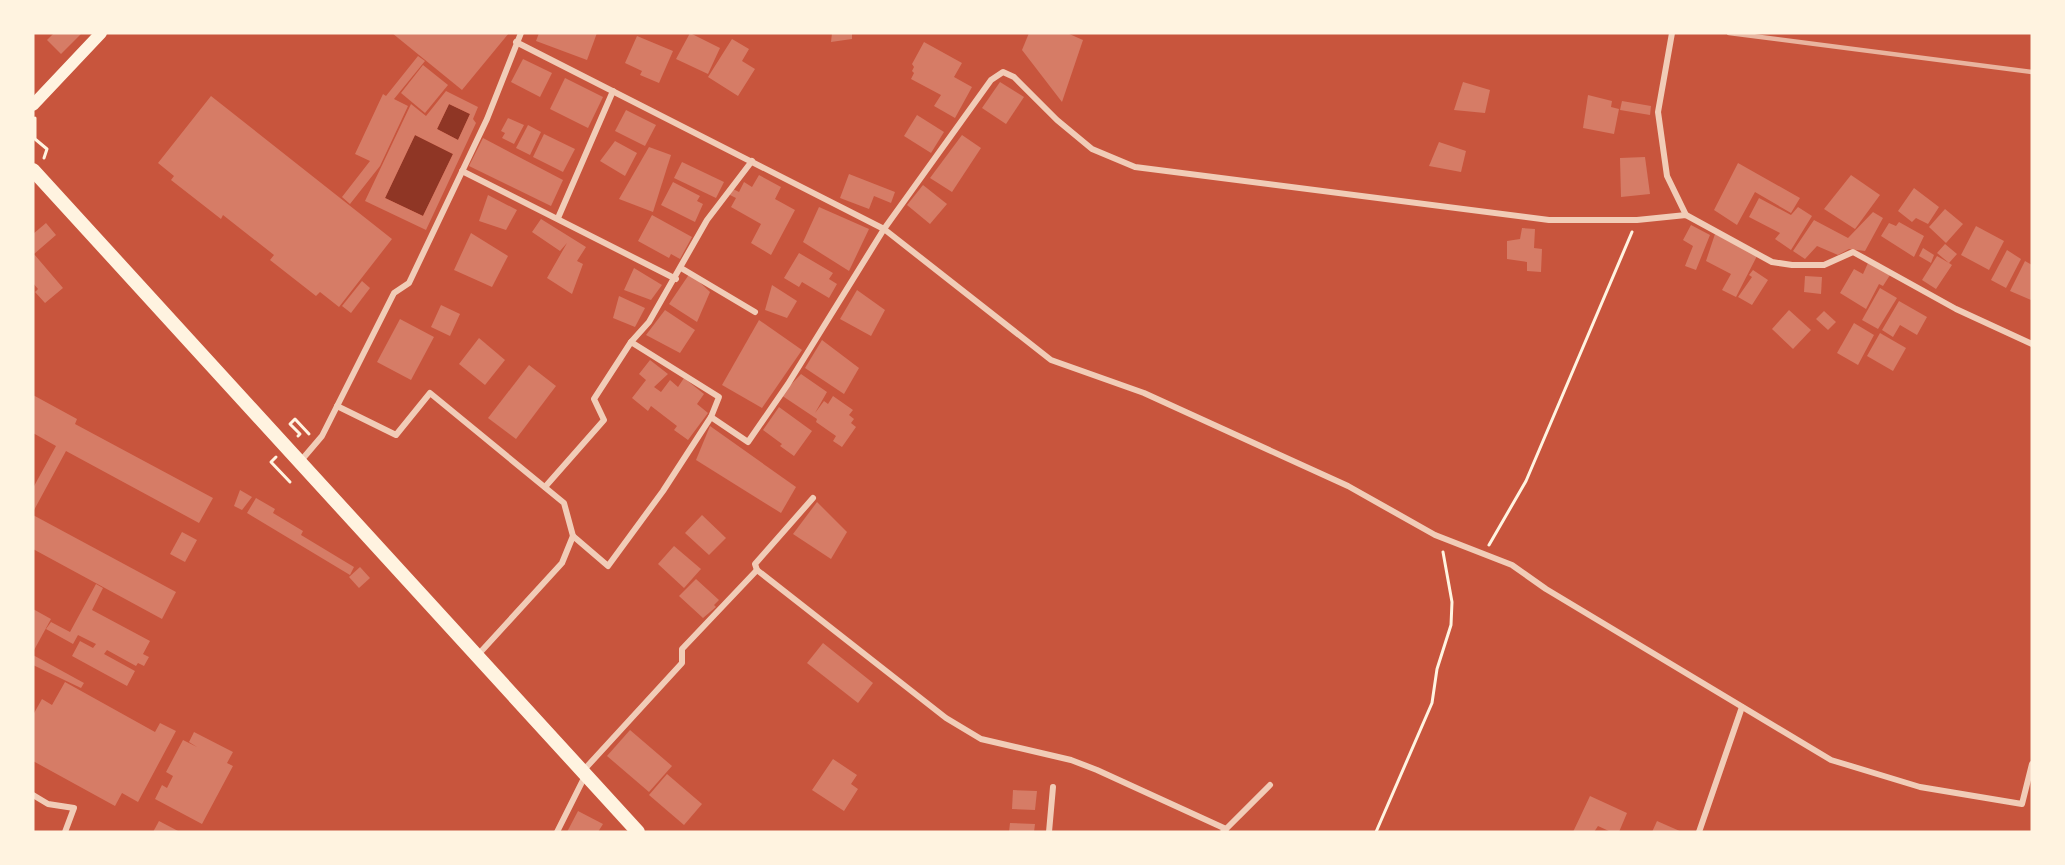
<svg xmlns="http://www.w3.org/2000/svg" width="2065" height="865" viewBox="0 0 2065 865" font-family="Commissioner,sans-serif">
<rect width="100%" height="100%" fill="#c8553d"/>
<g fill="#8f3625">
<path d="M449,104L470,114L458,140L437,129Z"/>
<path d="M415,135L453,154L423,216L385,198Z"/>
</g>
<g fill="#d67c66" fill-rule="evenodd">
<path d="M54,33H82L61,54L47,40Z"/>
<path d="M392,33H509L462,90Z"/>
<path d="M539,33H597L587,60L536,41Z"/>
<path d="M690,33L720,48L708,74L676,59Z"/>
<path d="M832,33H852V39L831,42Z"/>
<path d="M1029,33H1067L1083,40L1062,102L1022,50Z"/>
<path d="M637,36L673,51L659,83L640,75L642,71L625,63Z"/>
<path d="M732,39L749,49L742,61L755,69L738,96L708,77Z"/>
<path d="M924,42L962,63L954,77L972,87L955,118L934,106L941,95L911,79L914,73L912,71L914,67L912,64Z"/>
<path d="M418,56L425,61L394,99L408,106L380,166L350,204L342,197L370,161L355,154L383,94L386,96Z"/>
<path d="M523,59L552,73L540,97L511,82Z"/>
<path d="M423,65L448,85L425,113L401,93Z"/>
<path d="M565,78L603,97L588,128L550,109Z"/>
<path d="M1000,82L1024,97L1006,124L982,108Z"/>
<path d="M1463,82L1490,90L1485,113L1454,110Z"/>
<path d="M446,91L478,107L473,119L476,123L426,230L365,201L411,104L426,116ZM449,104L470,114L458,140L437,129ZM415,135L453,154L423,216L385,198Z"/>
<path d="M1588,95L1612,101L1611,107L1619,109L1614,134L1583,128Z"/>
<path d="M211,96L392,239L339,307L320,292L316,296L270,260L274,255L223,215L221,219L171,180L174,176L158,163Z"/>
<path d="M1622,101L1651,106L1650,115L1620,110Z"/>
<path d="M626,110L656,125L645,146L615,131Z"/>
<path d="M917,115L944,132L931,153L904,136Z"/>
<path d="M508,118L524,125L514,144L502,138L505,133L501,131Z"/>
<path d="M528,125L541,132L530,155L516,148Z"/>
<path d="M544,134L575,149L563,172L533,157Z"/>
<path d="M962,135L981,148L952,192L930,178Z"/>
<path d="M483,138L563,180L551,206L469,166Z"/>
<path d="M615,141L637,153L625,176L600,161Z"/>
<path d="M1439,142L1466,151L1461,172L1429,166Z"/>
<path d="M649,147L671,155L653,212L619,199Z"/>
<path d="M1645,157L1650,194L1621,197L1620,158Z"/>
<path d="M682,162L724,182L716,198L674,178Z"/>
<path d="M1738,163L1800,198L1791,213L1755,192L1737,225L1714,210Z"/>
<path d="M849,174L895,192L891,203L874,196L869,209L840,198Z"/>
<path d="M759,175L781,187L775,199L795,210L771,255L751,243L761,224L731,207L736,198L730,195L731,188L739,192L744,182L752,187Z"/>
<path d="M1851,175L1880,195L1855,229L1824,209Z"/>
<path d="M673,182L700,196L697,201L703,204L695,222L661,205Z"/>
<path d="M923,185L947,204L930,224L907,205Z"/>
<path d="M1914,188L1939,207L1928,224L1916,218L1912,222L1898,211Z"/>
<path d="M488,195L517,210L506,230L479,221Z"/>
<path d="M1759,198L1791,215L1798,207L1812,216L1791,250L1775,239L1780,233L1749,217Z"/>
<path d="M819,207L869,229L849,271L803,242Z"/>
<path d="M1945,209L1963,224L1946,243L1929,227Z"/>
<path d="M1873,212L1883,218L1865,251L1849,249L1838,255L1817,246L1805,259L1793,251L1814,220L1848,238Z"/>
<path d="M652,215L692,237L680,259L671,254L669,258L638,241Z"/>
<path d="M541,219L586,247L577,261L583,264L572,294L547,278L567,243L560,251L532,232Z"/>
<path d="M1899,222L1924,236L1914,257L1881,236L1889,223L1896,226Z"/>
<path d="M46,223L56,235L34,254L63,288L45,303L35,292L38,289L33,283V234Z"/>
<path d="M1691,225L1710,235L1696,270L1685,266L1693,246L1683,240Z"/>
<path d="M1976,226L2004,241L1989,270L1961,255Z"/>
<path d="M1522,228L1535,229L1534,248L1542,249L1541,272L1527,271V262L1507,259V241L1520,239Z"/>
<path d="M471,233L508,256L492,287L454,270Z"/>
<path d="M1715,234L1757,256L1736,297L1722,290L1731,274L1706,261Z"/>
<path d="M1945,244L1957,254L1949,263L1952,265L1936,289L1922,280L1937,256L1949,263L1937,253Z"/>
<path d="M1923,248L1934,255L1931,263L1919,256Z"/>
<path d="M2007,250L2021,259L2006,288L1991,280Z"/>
<path d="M799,253L833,273L829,279L837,284L829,298L802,282L799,287L784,278Z"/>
<path d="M2025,261L2032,265L2031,300L2010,291Z"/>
<path d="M1868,263L1890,275L1883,286L1879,284L1866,309L1840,293L1854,269L1863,274Z"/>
<path d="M634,268L662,285L651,300L624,290Z"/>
<path d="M1753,270L1768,280L1752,305L1738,297L1752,277L1749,275Z"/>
<path d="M690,273L710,292L697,322L669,304Z"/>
<path d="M1805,276L1822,277L1821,294L1804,292Z"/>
<path d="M362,281L370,288L351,313L342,306Z"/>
<path d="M772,285L797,301L787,318L765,310Z"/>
<path d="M1880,288L1897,298L1878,329L1862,320Z"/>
<path d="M857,290L885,310L871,336L840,319Z"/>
<path d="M619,296L645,308L635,327L613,318Z"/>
<path d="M1899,301L1927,317L1917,335L1900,325L1893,337L1882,330Z"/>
<path d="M441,305L460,314L450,336L431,327Z"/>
<path d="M665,310L695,330L680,353L646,335Z"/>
<path d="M1789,310L1811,330L1793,349L1772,329Z"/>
<path d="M1824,311L1836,322L1828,330L1816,319Z"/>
<path d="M400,319L434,337L411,380L377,362Z"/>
<path d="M759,320L802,350L762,408L722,385Z"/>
<path d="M1854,323L1874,335L1858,365L1837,353Z"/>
<path d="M1880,333L1906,348L1893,371L1867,356Z"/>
<path d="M479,338L505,360L485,385L459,364Z"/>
<path d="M822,340L859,368L844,394L805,368Z"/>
<path d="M650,360L668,374L654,387L661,392L670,380L678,387L684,378L704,394L697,404L708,413L688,440L674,430L677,426L651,406L648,411L632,398L646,380L639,374Z"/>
<path d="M529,365L556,386L516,439L488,418Z"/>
<path d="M801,374L827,392L815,413L824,401L828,404L833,396L853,410L849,415L854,419L851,423L856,427L842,447L833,441L836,436L816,422L817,419L781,395Z"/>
<path d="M33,395L77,419L75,424L213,498L199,523L66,451L33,512V488L56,446L33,433Z"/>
<path d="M779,407L812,431L794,456L780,446L782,444L763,430Z"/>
<path d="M710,426L796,487L781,513L696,460Z"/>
<path d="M240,490L252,497L242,510L234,506Z"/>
<path d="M256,498L275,509L273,513L303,531L301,535L354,567L350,575L247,513Z"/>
<path d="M817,502L847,532L831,559L793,534Z"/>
<path d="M33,515L176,592L162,619L33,549Z"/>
<path d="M702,515L726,538L709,555L685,533Z"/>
<path d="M182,532L197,540L185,562L170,554Z"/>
<path d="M674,546L701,569L684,588L658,564Z"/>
<path d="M360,567L370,578L359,588L349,577Z"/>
<path d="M696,579L719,600L714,605L716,607L703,618L679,596Z"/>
<path d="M96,584L103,588L92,610L150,641L143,654L149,657L144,666L138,663L136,666L107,650L104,654L135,671L127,686L72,656L80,641L93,648L96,644L78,635L73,644L46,629L51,622L70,632Z"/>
<path d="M33,609L51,619L33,652Z"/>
<path d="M823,643L873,683L858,703L807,663Z"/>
<path d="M33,655L84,683L81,688L33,665Z"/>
<path d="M65,682L155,732L160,723L176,731L138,802L122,793L115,806L33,761V715L42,699L52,705Z"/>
<path d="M630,730L672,766L649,792L607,756Z"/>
<path d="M194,732L233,752L227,763L233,766L202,824L155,799L162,785L167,788L173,776L166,772L183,740L197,747L189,742Z"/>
<path d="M833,759L857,775L851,784L858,789L844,811L812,790Z"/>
<path d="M667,774L702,804L684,825L649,795Z"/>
<path d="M1013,790L1037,791L1035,810L1012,809Z"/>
<path d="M1590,796L1627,813L1619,832H1611L1598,826L1594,832H1573Z"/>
<path d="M578,811L603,824L598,832H567Z"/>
<path d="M159,821L180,832H153Z"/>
<path d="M1657,821L1682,832H1652Z"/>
<path d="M1010,823L1035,824L1034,832H1009Z"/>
</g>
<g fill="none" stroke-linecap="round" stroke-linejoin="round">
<g stroke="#fff3e0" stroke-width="3">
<path d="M35,118V139L47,149L44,158"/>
<path d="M298,436L300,434L290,424L295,419L309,434"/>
<path d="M276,457L271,462L290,482"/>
<path d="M1489,545L1526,481L1632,232"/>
<path d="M1376,832L1432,703L1437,669L1451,625L1452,602L1443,552"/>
</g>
<g stroke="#f1ccb7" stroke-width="6">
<path d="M1672,33L1658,112L1667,176L1686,215"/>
<path d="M516,42L884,229L1051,360L1144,393L1348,486L1435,535L1512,565L1546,589L1831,760L1920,787L2022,804L2032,764"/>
<path d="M462,171L676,279"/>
<path d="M558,218L613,91"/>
<path d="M681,268L755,312"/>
<path d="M631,342L719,397L711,417"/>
<path d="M337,406L396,435L430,393L564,503L573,536"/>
<path d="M299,463L322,436L394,293L409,283L487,119L521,33"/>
<path d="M545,487L604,420L594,399L631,342L649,322L707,220L752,161"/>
<path d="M757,570L755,564L813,498"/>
<path d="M476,657L562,563L573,536L608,566L663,491L711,417L748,442L788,384L884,229L991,80L1003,72L1014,77L1057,120L1092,149L1135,167L1549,220H1637L1686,215L1772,262L1792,265H1824L1853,252L1956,309L2032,344"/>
<path d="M582,772L682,663V649L757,570L946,718L981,739L1071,760L1097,770L1226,829"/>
<path d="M33,795L48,804L74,808L65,832"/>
<path d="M557,832L585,776"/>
<path d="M1049,832L1053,787"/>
<path d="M1223,832L1270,785"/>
<path d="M1699,832L1742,707"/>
</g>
<path stroke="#fff3e0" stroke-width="12" d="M33,105L101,33"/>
<path stroke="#fff3e0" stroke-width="14" d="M33,170L638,832"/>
<path stroke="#e9b49f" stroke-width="4.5" d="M1729,33L2032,72"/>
</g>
<rect width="2065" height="865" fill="none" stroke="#fff3e0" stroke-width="69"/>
</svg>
